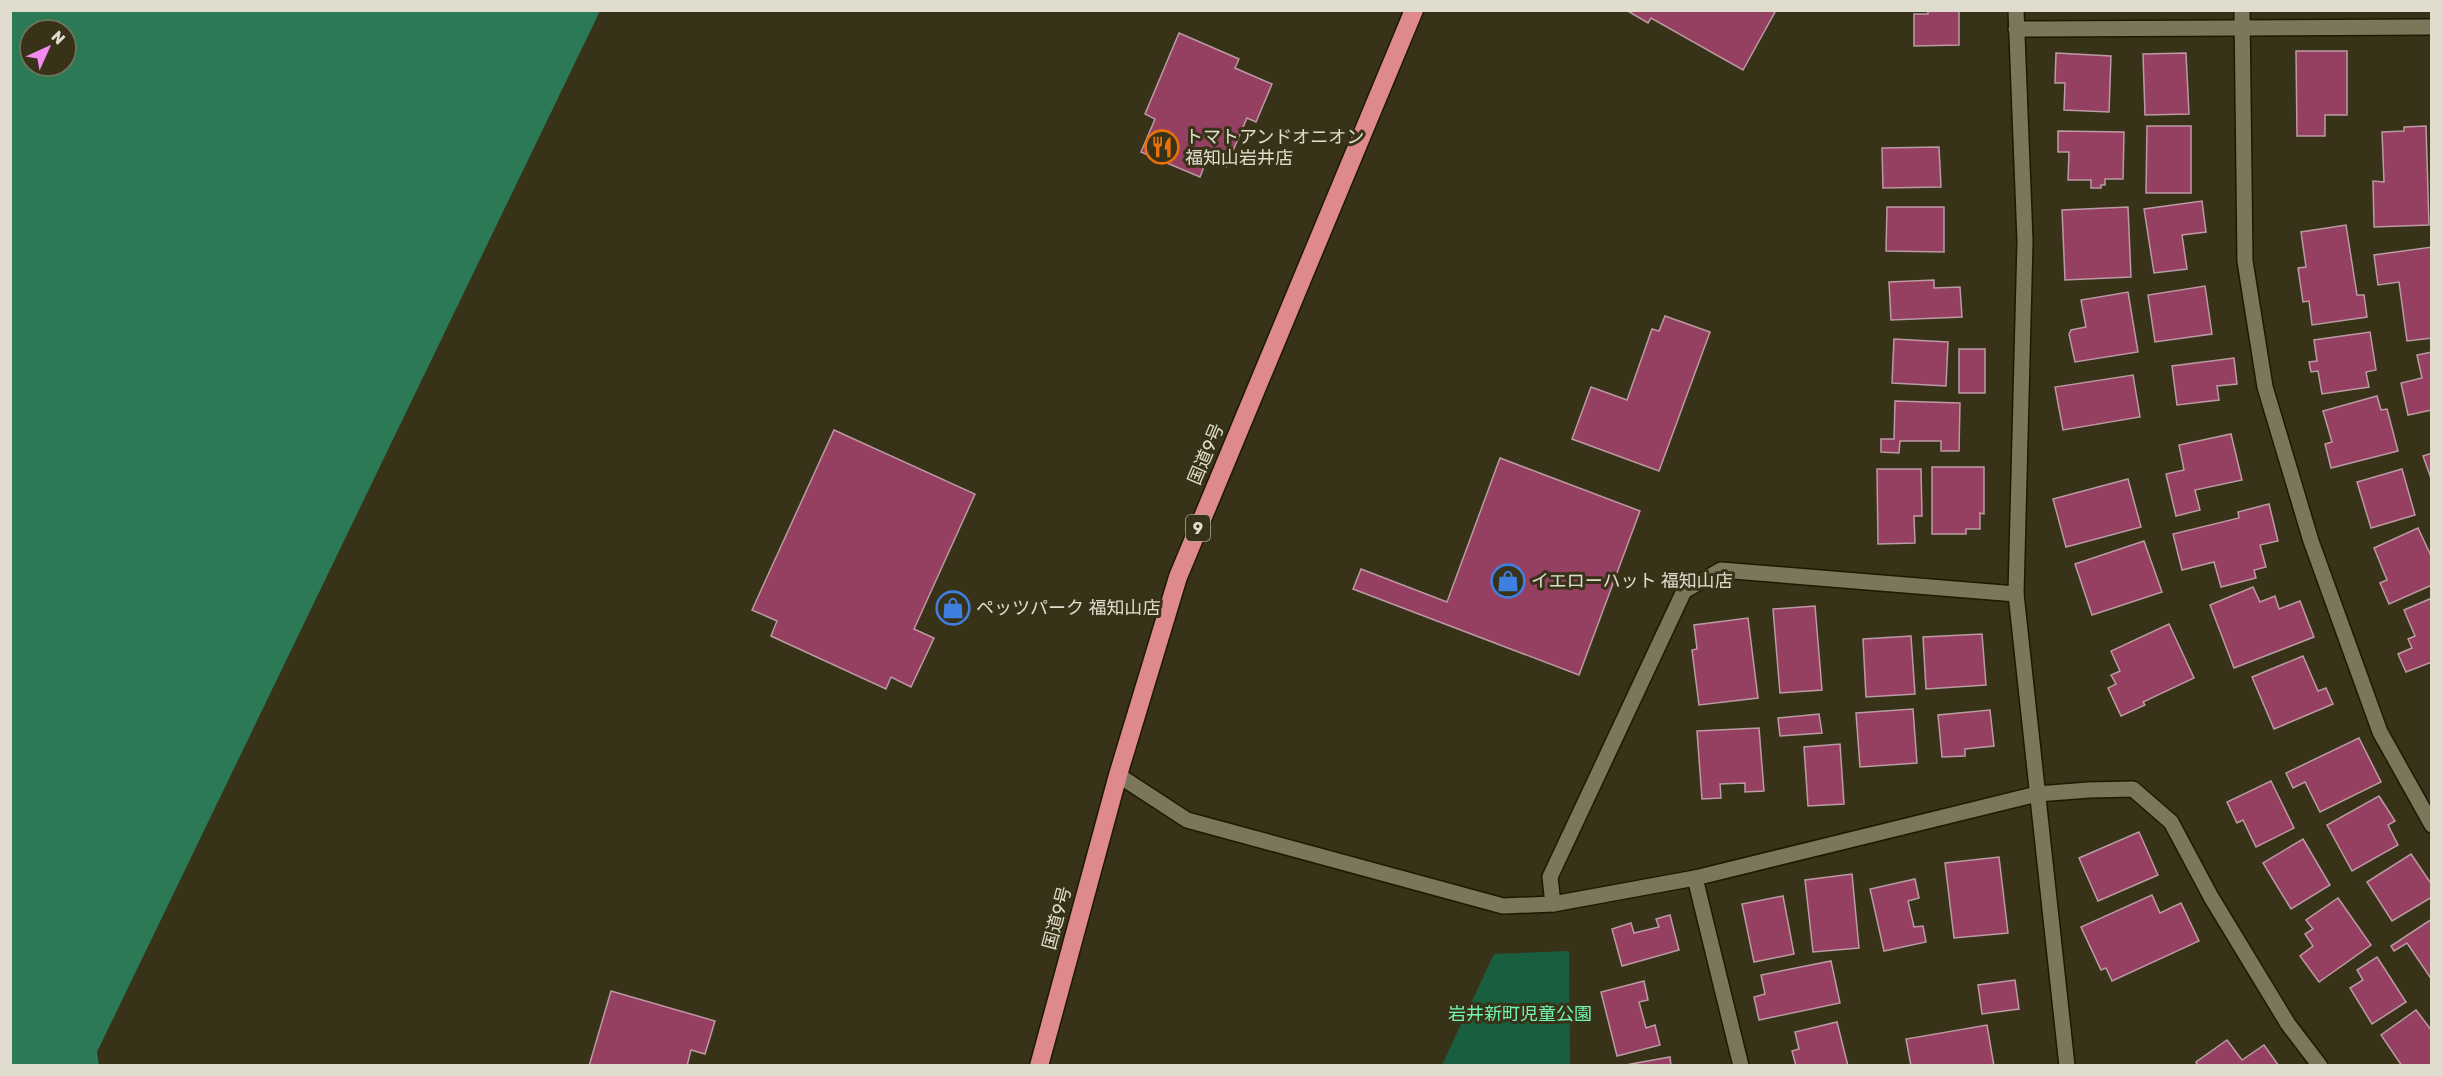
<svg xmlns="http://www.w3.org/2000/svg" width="2442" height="1076" viewBox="0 0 2442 1076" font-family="Rubik,'Noto Sans JP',sans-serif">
<rect width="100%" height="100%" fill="#373218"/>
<path fill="#1a5e40" d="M1569,951L1570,1065H1442L1494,954Z"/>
<path fill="#2b7a55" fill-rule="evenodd" d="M10,11H600L97,1052L99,1065H11ZM30,30H66V66H30Z"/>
<g fill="#964061" stroke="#bb9aa4" stroke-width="1.5">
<path d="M1626,10H1772L1775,12L1743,70L1651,18L1648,23Z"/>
<path d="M1928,10H1959V45L1914,46V14H1928Z"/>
<path d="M1179,33L1239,59L1235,68L1272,84L1256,122L1247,118L1226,167L1207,159L1200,177L1141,152L1155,119L1145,114Z"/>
<path d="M2296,51H2347V115H2325V136H2297Z"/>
<path d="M2056,53L2111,56L2109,112L2064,110L2065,83H2055Z"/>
<path d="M2186,53L2189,114L2145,115L2143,54Z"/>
<path d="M2147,126H2191V193H2146Z"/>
<path d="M2426,126L2429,225L2374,227L2373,181L2384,182L2382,132L2404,131V127Z"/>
<path d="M2058,131L2124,132L2123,179H2105V185H2101V188H2091V180H2068L2069,152H2058Z"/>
<path d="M1939,147L1941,187L1883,188L1882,148Z"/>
<path d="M2202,201L2206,232L2182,235L2187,269L2154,273L2144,209Z"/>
<path d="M1887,207H1944V252L1886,251Z"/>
<path d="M2128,207L2131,277L2065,280L2062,210Z"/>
<path d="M2346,225L2357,295H2364L2367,317L2312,325L2309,301L2303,302L2298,268L2306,267L2301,232Z"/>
<path d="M2432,247V338L2407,341L2399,282L2378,285L2374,255Z"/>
<path d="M1934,280V288L1960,287L1962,317L1891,320L1889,282Z"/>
<path d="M2205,286L2212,334L2155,342L2148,295Z"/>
<path d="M2128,292L2138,352L2075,362L2069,334L2071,330L2086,327L2081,300Z"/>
<path d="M1665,316L1710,332L1659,471L1572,439L1591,387L1627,400L1652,329L1659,331Z"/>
<path d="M2370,332L2376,370L2366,372L2369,387L2322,394L2318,371L2311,372L2309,362L2317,361L2314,340Z"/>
<path d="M1894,339L1948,342L1946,386L1892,383Z"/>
<rect x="1959" y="349" width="26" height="44"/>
<path d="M2432,352V410L2408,415L2401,383L2422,378L2417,355Z"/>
<path d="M2234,358L2237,384L2217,386L2219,400L2177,405L2172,366Z"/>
<path d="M2133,375L2140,417L2063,430L2055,387Z"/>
<path d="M2377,396L2381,410L2387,409L2398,451L2331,468L2325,444L2332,442L2323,411Z"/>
<path d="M1895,401L1960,403L1959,451H1941V441H1900L1899,453L1881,452V439H1894Z"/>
<path d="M834,430L975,494L914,629L934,638L911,687L891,677L886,689L771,636L777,621L752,610Z"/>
<path d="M2231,434L2242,480L2195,490L2200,510L2176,516L2166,474L2184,470L2179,445Z"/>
<path d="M2432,453V481L2423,456Z"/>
<path d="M1500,458L1640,511L1579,675L1353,589L1361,569L1447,602Z"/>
<path d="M1932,467H1984V514L1980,513V529H1966V534H1932Z"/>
<path d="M1877,469H1921L1922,516H1914L1915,543L1878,544Z"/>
<path d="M2402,469L2415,515L2371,528L2357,482Z"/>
<path d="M2128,479L2141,527L2066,547L2053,499Z"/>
<path d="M2269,504L2278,541L2260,545L2266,567L2254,570L2256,578L2221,587L2214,562L2182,570L2173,534L2239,518L2238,512Z"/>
<path d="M2418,528L2432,558V585L2389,604L2380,583L2387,580L2374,548Z"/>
<path d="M2144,541L2162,592L2092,615L2075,564Z"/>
<path d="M2253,587L2260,602L2275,596L2279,609L2300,601L2314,637L2234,668L2210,605Z"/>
<path d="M2432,598V662L2406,672L2398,654L2412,648L2408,639L2415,636L2404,610Z"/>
<path d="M1815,606L1822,690L1780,693L1773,609Z"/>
<path d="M1748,618L1758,698L1699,705L1692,650L1697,649L1694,625Z"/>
<path d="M2169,624L2194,678L2143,702L2145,705L2121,716L2108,688L2116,684L2111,675L2120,671L2111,651Z"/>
<path d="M1982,634L1986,685L1926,689L1923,637Z"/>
<path d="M1911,636L1915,694L1866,697L1863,639Z"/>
<path d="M2303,656L2318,691L2326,688L2333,704L2274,729L2252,677Z"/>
<path d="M1913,709L1917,763L1860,767L1856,713Z"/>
<path d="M1990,710L1994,746L1965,749V756L1942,757L1938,715Z"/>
<path d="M1819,714L1822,733L1780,736L1778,718Z"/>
<path d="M1759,728L1764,791L1745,792V783L1720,784L1721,798L1702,799L1697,731Z"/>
<path d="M2359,738L2381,782L2320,812L2305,782L2293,788L2286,773Z"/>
<path d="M1840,744L1844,804L1808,806L1804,747Z"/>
<path d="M2271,781L2294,828L2256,847L2243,820L2237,823L2227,802Z"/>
<path d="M2379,796L2395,821L2388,825L2398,845L2352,871L2327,825Z"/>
<path d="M2139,832L2158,875L2098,901L2079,858Z"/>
<path d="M2303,839L2330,885L2291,909L2263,863Z"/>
<path d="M2411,854L2432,885V897L2392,921L2367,882Z"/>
<path d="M1999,857L2008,933L1954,938L1945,863Z"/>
<path d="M1852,874L1859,948L1813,952L1805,880Z"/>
<path d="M1915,879L1919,898L1908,901L1914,927L1923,926L1926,942L1884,951L1870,889Z"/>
<path d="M2152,895L2160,913L2181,903L2199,941L2112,981L2106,968L2101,970L2081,927Z"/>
<path d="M1783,896L1794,954L1754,962L1742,904Z"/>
<path d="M2338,898L2371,945L2319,982L2300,956L2313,946L2305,934L2313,929L2306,920Z"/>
<path d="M1670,915L1679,950L1622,966L1612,929L1631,923L1634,933L1659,927L1656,919Z"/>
<path d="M2432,919V976L2430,977L2407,943L2394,951L2391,946Z"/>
<path d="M2377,957L2406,1002L2372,1024L2350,988L2363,980L2357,970Z"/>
<path d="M1831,961L1840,1003L1759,1020L1754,997L1765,994L1761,975Z"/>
<path d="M2015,980L2019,1009L1982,1014L1978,985Z"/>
<path d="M1644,981L1648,1000L1639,1002L1646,1028L1655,1025L1660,1045L1617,1056L1601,992Z"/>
<path d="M611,991L715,1021L705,1054L691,1050L687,1066H589Z"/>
<path d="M2416,1010L2432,1031V1066H2402L2381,1035Z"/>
<path d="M1837,1022L1848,1066H1796L1792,1051L1799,1049L1795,1032Z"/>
<path d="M1987,1025L1994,1066H1911L1906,1039Z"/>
<path d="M2227,1040L2242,1060L2264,1045L2279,1066H2198L2196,1062Z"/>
<path d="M1670,1057L1671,1066H1620Z"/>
</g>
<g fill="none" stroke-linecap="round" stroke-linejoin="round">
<g stroke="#1e1a02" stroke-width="18">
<g id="minor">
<path d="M2016,10L2025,241L2016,594L2067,1066"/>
<path d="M2242,10L2245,261L2265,387L2311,541L2380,732L2432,825"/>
<path d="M2016,29L2432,27"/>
<path d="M1118,775L1187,820L1503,906L1553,904L1695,878L2037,794L2089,790L2133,789L2171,822L2211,897L2288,1024L2320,1066"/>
<path d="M1695,878L1741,1066"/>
<path d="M1553,904L1550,877L1684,591L1721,570L2016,594"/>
</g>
</g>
<g stroke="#1e1a02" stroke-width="21">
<path id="highway" d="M1039,1066L1118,775L1178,577L1414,10"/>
</g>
<use href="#minor" stroke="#7c775a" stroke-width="15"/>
<use href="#highway" stroke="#de898e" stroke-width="18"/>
</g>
<defs>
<g id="restaurant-ring" transform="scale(1.725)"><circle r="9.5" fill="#373218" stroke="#e8710a" stroke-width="1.5"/><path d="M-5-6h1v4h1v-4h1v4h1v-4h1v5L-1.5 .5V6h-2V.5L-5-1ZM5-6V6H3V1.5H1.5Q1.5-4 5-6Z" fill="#e8710a"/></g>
<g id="shop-ring" transform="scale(1.725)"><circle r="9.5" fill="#373218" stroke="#3f7fe0" stroke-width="1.5"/><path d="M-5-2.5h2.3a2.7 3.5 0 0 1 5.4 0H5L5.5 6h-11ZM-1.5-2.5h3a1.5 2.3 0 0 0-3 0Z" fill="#3f7fe0"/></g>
</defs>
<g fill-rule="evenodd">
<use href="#restaurant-ring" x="1162" y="147"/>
<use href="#shop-ring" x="1508" y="581"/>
<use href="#shop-ring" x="953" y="608"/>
</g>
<g text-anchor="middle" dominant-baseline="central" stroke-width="6" stroke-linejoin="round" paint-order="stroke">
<rect fill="#373218" stroke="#adaa97" stroke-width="1.5" x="1186" y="515" width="24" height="26" rx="4.5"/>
<g font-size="16" font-weight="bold" fill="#e0ddce">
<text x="1198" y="528">9</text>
</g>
<g font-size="18" fill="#e0ddce" stroke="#373218" text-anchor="start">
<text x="1185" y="137">トマトアンドオニオン<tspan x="1185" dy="21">福知山岩井店</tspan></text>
<text x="1531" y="581">イエローハット 福知山店</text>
<text x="976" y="608">ペッツパーク 福知山店</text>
</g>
<g font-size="18" fill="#e0ddce" stroke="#373218">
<text transform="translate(1206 454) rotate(-67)">国道9号</text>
<text transform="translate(1057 918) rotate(-75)">国道9号</text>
</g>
<g font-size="18" fill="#70f7b5" stroke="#373218">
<text x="1520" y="1014">岩井新町児童公園</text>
</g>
</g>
<rect width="2442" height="1076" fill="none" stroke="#e0ddce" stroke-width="24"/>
<g transform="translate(48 48) rotate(45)"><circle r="28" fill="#373218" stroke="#7b7661" stroke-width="1.5"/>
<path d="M0-4.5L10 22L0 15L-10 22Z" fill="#f38af1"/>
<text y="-9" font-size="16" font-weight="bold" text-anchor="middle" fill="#e0ddce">N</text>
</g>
</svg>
